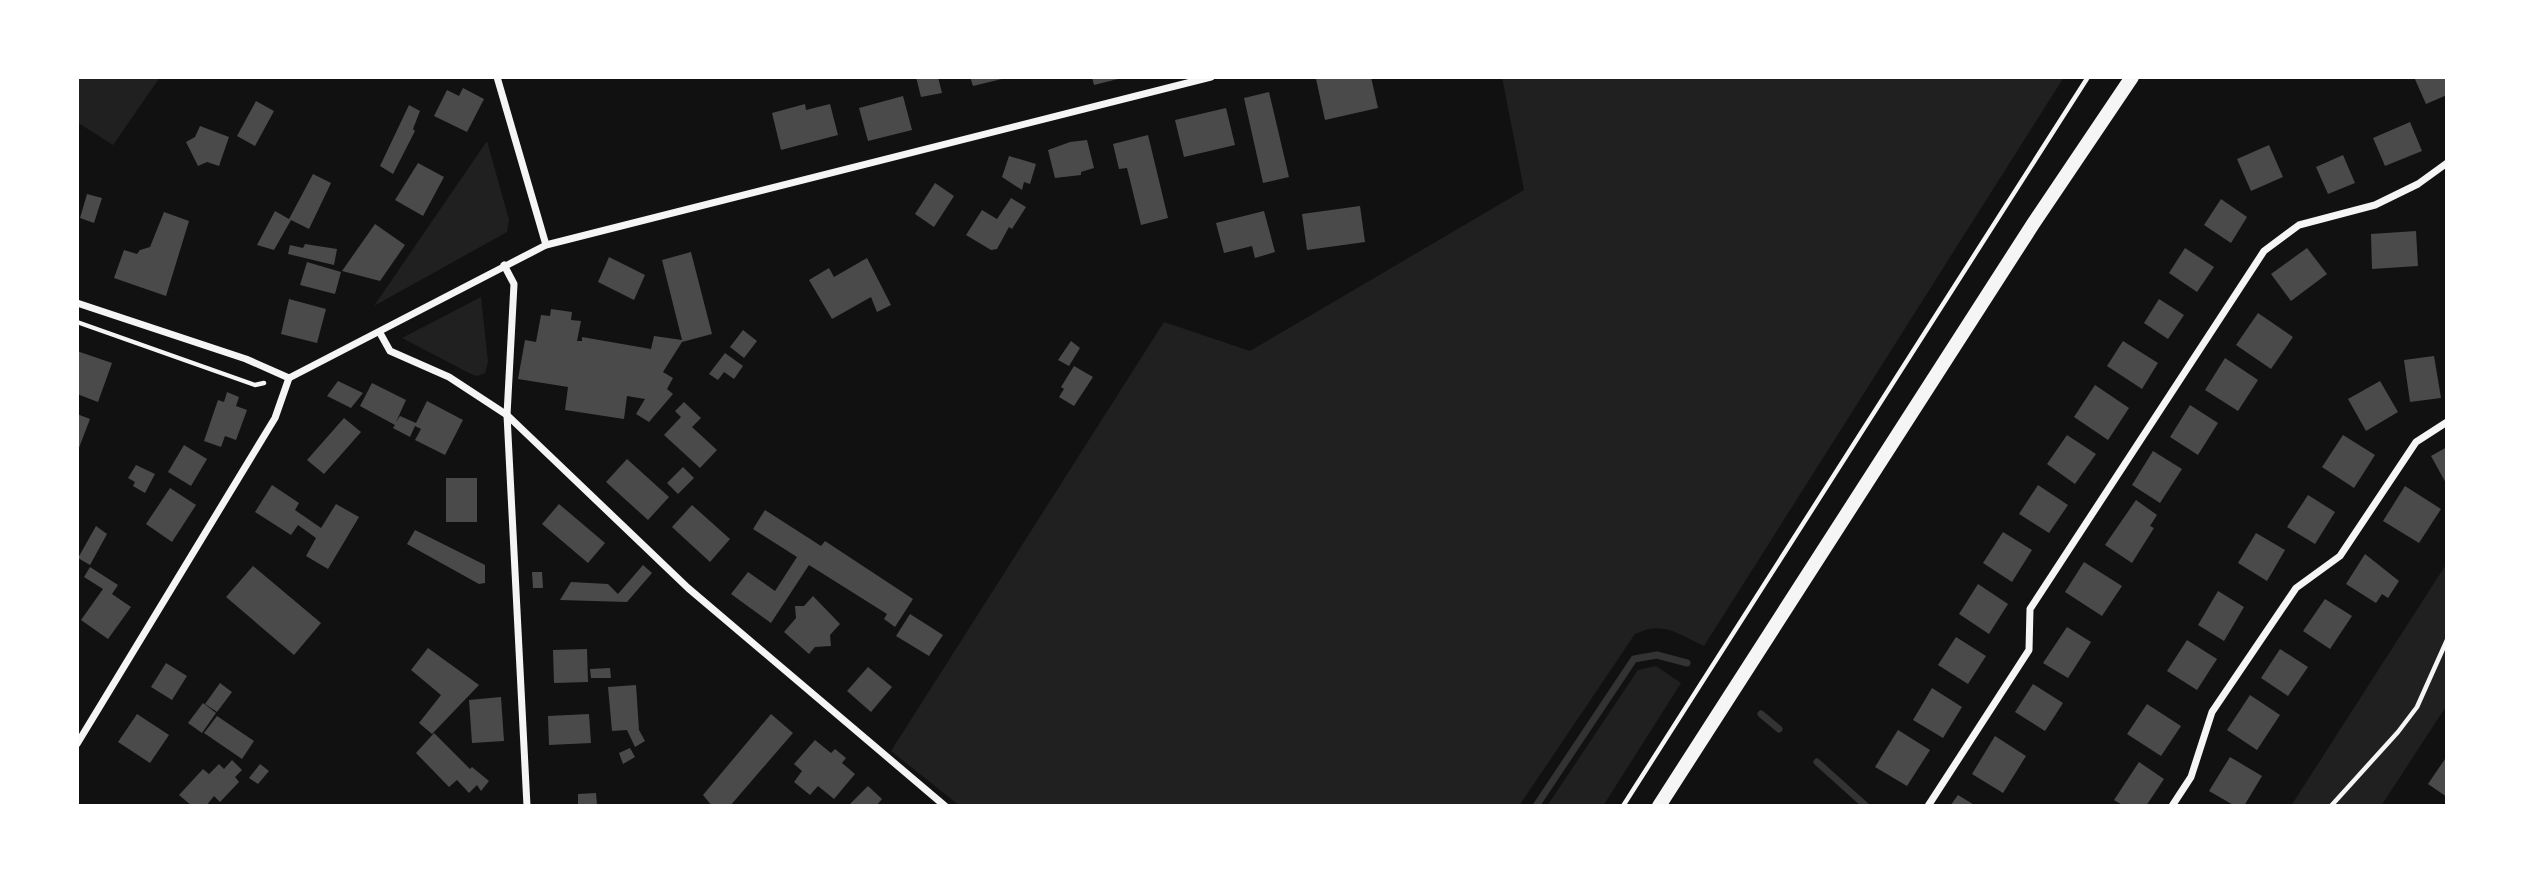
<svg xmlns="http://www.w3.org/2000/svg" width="2524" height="883" viewBox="0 0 2524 883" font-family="'Work Sans',sans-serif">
<rect width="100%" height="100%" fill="#111"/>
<g fill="#202020">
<path d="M77,77H160L113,145L77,122Z"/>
<path d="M1502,77H2064L1704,646C1678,634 1663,620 1635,634L1519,806H960L891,751L1164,322L1250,351L1524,190Z"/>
<path d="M487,141L509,220L507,232L374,306Z"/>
<path d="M481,297L488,362L485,373L477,376L469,373L402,338Z"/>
<path d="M2447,563V705L2381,806H2291Z"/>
<path d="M1656,666L1681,683L1603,806H1547L1638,670Z"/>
</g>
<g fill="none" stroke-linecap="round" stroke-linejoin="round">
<g stroke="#333" stroke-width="7">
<path d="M1761,714L1779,729"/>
<path d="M1817,762L1866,806"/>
<path d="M1536,806L1634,659L1657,655L1687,663"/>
</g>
</g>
<g fill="#4a4a4a">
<path d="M916,77H938L942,93L921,97Z"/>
<path d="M970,77H1006V78L973,86Z"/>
<path d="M1092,77H1122V78L1094,85Z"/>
<path d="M1323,77H1371L1378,108L1325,120L1316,79Z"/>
<path d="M2414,77H2447V95L2426,104Z"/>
<path d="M463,88L484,99L467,132L434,116L447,90L459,96Z"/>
<path d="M1269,92L1289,177L1263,183L1244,98Z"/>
<path d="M903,96L912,130L868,141L859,108Z"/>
<path d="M256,101L274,111L255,146L237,136Z"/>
<path d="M805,104L806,110L830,104L838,135L781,150L772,113Z"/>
<path d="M409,105L420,111L413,129L415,131L393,174L380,166Z"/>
<path d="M1226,108L1235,145L1184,157L1175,120Z"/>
<path d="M2410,122L2422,151L2385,166L2373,138Z"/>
<path d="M200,126L229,137L219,166L207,162L198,166L186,142L195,137Z"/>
<path d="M1148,135L1168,218L1141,225L1127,168L1119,169L1113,144Z"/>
<path d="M1087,140L1094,168L1081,172V175L1055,178L1048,150L1070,142Z"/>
<path d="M2269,145L2283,177L2251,191L2237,159Z"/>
<path d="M2343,155L2355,183L2328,194L2316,167Z"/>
<path d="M1009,156L1036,164L1030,184L1024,182L1022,190L1002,177Z"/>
<path d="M418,163L444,177L423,216L395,200Z"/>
<path d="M313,174L331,183L309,229L291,220L274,250L257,245L275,211L289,219Z"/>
<path d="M935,183L954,196L934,227L915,214Z"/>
<path d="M87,194L102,198L94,223L80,218Z"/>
<path d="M1011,198L1026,207L1012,229L1009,227L997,249L991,250L966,235L982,210L997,219Z"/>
<path d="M2221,199L2247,217L2231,243L2204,225Z"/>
<path d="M1360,206L1365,242L1307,250L1302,214Z"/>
<path d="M1264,211L1275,252L1255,258L1252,246L1224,253L1216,223Z"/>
<path d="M164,212L189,221L166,296L114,278L124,250L137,254L140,250L150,247Z"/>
<path d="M375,224L405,245L380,281L342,271Z"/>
<path d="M2416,231L2418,266L2372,269L2371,234Z"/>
<path d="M305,244L337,249L334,265L288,254L290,245L303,248Z"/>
<path d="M2185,248L2214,267L2197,292L2169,273Z"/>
<path d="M2307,248L2327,274L2291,301L2271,274Z"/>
<path d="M691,252L712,334L682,342L663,372L673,378L667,389L673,394L649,422L636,414L645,399L627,396L624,419L565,410L568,387L518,379L525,340L536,342L541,315L550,316L551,309L572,312L571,320L581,321L577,341H582V337L651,349L654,336L682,340L662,260Z"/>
<path d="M609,257L645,275L634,300L598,282Z"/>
<path d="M867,258L891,305L877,312L871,297L832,319L809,280L829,268L834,277Z"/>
<path d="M307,262L341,272L335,294L300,285Z"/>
<path d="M289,299L326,309L317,343L281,334Z"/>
<path d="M2159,299L2184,315L2168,339L2144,323Z"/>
<path d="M2258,313L2293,337L2271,369L2236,345Z"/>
<path d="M743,330L757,341L744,358L730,347Z"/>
<path d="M1071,341L1080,348L1069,366L1058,360Z"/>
<path d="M2123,341L2158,363L2142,389L2107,366Z"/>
<path d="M77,351L112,363L98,402L77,394Z"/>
<path d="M725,353L743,366L734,379L724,372L718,380L709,374Z"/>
<path d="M2434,356L2441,398L2410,402L2404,360Z"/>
<path d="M2225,358L2258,380L2238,411L2205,390Z"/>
<path d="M1074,366L1093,377L1074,406L1059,397L1064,389L1061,387Z"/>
<path d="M338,381L363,393L351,408L327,396Z"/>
<path d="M2380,381L2398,412L2366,431L2348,399Z"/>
<path d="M372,383L406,400L396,422L400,416L416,423L427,401L463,420L445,455L415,440L421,429L415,426L410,437L393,428L395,425L360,406Z"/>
<path d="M2095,385L2129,408L2108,440L2074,417Z"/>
<path d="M227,392L239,397L236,406L247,410L236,440L225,436L221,447L204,441L218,400L224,402Z"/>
<path d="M684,402L701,418L692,427L717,450L700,468L664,435L681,417L675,411Z"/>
<path d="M2190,405L2218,423L2198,455L2170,437Z"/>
<path d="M77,414L90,419L77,453Z"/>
<path d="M344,418L361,432L324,474L307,460Z"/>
<path d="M2067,435L2096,454L2075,484L2047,464Z"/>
<path d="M2343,435L2375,455L2354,488L2322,467Z"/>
<path d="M184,445L207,459L191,486L168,472Z"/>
<path d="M2447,447V485L2431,456Z"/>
<path d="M2153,451L2182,469L2160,503L2132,485Z"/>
<path d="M627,459L669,497L648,520L606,482Z"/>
<path d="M136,465L155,474L145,493L133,486L135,482L128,478Z"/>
<path d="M683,467L694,478L678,494L667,483Z"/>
<rect x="446" y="478" width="31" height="44"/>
<path d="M272,485L299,503L295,510L321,528L336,504L359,517L328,569L306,556L316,538L298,525L291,535L255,512Z"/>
<path d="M2038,485L2068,505L2049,533L2019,514Z"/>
<path d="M2405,486L2441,509L2419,543L2383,521Z"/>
<path d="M170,488L196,505L172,542L146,524Z"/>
<path d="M2308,495L2335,512L2315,544L2287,527Z"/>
<path d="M2136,500L2157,515L2150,526L2154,528L2132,563L2105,545Z"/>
<path d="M559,504L605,543L588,563L542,524Z"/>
<path d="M692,505L730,539L710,562L672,527Z"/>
<path d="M765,510L821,546L825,541L913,599L895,627L884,619L887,614L809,565L771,623L731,594L748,572L775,591L797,557L753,529Z"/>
<path d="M96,526L107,534L90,565L78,558Z"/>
<path d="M415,530L485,565V583L479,584L407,544Z"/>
<path d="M2003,532L2032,550L2012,582L1983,563Z"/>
<path d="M2256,533L2285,550L2267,581L2238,563Z"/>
<path d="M2365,554L2399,581L2388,598L2382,594L2376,603L2346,584Z"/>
<path d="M2084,562L2122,586L2102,616L2065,592Z"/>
<path d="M643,565L652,573L627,602L560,600L571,582L608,584L618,594Z"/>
<path d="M253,566L321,623L294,655L226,597Z"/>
<path d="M90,567L118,585L112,594L131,607L108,639L81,620L103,589L84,577Z"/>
<path d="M532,572H542L543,588H533Z"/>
<path d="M1978,584L2008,604L1989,634L1959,614Z"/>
<path d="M2218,591L2244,607L2224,641L2198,625Z"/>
<path d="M813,596L840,624L830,635L831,646L815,647L809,654L784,632L796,618L795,606H804Z"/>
<path d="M2325,599L2352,616L2330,649L2303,631Z"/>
<path d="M910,614L943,635L929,656L896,636Z"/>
<path d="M2067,627L2091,642L2068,678L2043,663Z"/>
<path d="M1956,637L1986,656L1968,684L1938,665Z"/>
<path d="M2187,640L2217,659L2197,690L2167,671Z"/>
<path d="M428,648L479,685L432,734L419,723L441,695L411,670Z"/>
<path d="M587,649L588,682L554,683L553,650Z"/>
<path d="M2280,649L2308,667L2288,696L2261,678Z"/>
<path d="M166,663L187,676L172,700L151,687Z"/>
<path d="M868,667L892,687L871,712L847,691Z"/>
<path d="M610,668L611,678H591L590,669Z"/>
<path d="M220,683L232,692L217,712L205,704Z"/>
<path d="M2033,684L2063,703L2045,731L2015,712Z"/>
<path d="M636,685L639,730L645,741L635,747L627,730L612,731L608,687Z"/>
<path d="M1932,688L1962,707L1943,738L1913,720Z"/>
<path d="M2250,695L2280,715L2257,750L2227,730Z"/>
<path d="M501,697L504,741L472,743L469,700Z"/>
<path d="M203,703L216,713L202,733L188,723Z"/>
<path d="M2147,704L2181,726L2161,756L2127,734Z"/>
<path d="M137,714L169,735L150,763L118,742Z"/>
<path d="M589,714L591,743L549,745L548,716Z"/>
<path d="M771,714L793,733L730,806H712L703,795Z"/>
<path d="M217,716L254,741L242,759L204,733Z"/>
<path d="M1898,730L1930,750L1907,786L1875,767Z"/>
<path d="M434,733L470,769L472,767L489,781L481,791L477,785L469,793L457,780L449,787L416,753Z"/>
<path d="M1995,736L2026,756L2003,793L1972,774Z"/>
<path d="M815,740L831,753L835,749L846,758L842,763L855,774L834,799L818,786L810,795L794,782L802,771L794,764Z"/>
<path d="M630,748L635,757L623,764L619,753Z"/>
<path d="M2447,756V797L2428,784Z"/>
<path d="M2230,757L2262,776L2244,806H2235L2209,791Z"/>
<path d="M232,760L242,770L235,777L239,782L220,802L214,796L206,806H192L179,795L203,769L209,774L219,764L224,769Z"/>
<path d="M2139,762L2164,779L2146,806H2124L2114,800Z"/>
<path d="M260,764L269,771L258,784L249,778Z"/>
<path d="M868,786L882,799L876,806H848Z"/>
<path d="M596,793L597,804L578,805V794Z"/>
<path d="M1958,795L1976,806H1950Z"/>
</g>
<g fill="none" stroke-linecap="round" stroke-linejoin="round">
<g stroke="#f5f5f5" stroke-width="4.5">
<path d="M77,322L255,385L264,383"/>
<path d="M1623,806L2088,77"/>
<path d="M2331,806L2398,732L2417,707L2447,640"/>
</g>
<g stroke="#f5f5f5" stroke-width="7">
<path d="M497,77L546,245"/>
<path d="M504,265L514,284L507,415L527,806"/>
<path d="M77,303L246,359L289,378"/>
<path d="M380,333L390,351L449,377L507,415L688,588L945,806"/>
<path d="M77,744L275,418L289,378L546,245L1211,77"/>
<path d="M1928,806L2029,650L2030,609L2264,251L2299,225L2375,205L2418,184L2447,163"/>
<path d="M2172,806L2191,777L2212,712L2296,588L2340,556L2416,442L2447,422"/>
</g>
<path stroke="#f5f5f5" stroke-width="14" d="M1659,806L2033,224L2132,77"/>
</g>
<rect width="2524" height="883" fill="none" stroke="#ffffff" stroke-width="158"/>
</svg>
